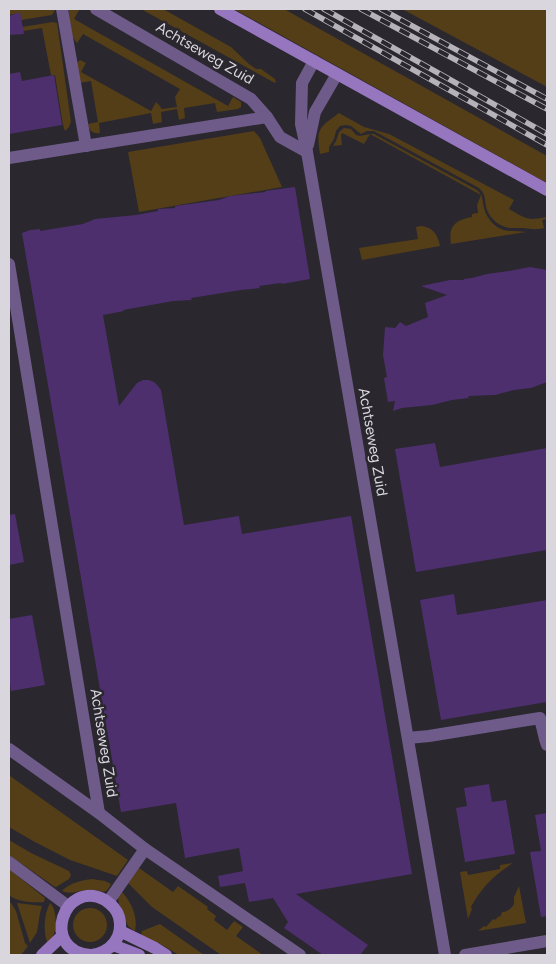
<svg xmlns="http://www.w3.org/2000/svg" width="556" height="964" viewBox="0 0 556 964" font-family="Figtree,sans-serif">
<rect width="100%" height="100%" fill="#2a272f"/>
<g fill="#533e17">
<path d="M9,9H53L55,10L52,15L21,20L20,13L9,15Z"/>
<path d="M71,9H76L79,10L74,19L228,106L233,97L241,102V107L238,109L217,112L215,103L184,108L185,118L179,120L177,109L161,112L162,122L153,124L151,113L99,123L100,133C93,134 89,131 88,124L98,122L91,81L80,83L77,63L80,60L86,63L81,72L151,111L156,102L159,105L162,109L177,107L175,97L180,89L83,34L77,43C70,36 70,23 69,13V10Z"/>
<path d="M141,9H163L231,47L249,64L256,69H261L275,79L276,83L273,82Z"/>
<path d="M234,9H284L547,156V183Z"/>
<path d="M402,9H547V87L417,17Z"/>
<path d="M53,22L57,23L71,122L69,127L65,131L63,125L55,75H51L42,28L23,31L22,27Z"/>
<path d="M339,113L364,127L389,134L514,200L509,209C527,219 526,221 547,217V219L542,220L544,228C534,230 533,229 524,228C520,228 516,228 512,228C501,228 491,220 487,210C484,202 487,195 479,188L374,131H367L361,134L351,126L346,125L340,126L336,131L334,139L329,147V152L320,154C316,128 319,128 339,113Z"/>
<path d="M344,128L351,129L356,135L360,136L370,134H374L477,190C484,196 482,201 484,208C487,220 497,230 509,231C515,231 520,231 526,232L451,244C448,226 455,220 472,217V214L478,213L477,205L481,195L370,134L364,144L342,133L341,135L342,145L333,146L336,141L339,132Z"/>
<path d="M254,131L260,138L282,187L139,212L128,152Z"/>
<path d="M421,226C433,227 438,235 440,246L362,260L359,248L418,239L416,227Z"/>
<path d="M10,776L128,860L117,876L70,860L33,841L9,827V778Z"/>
<path d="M9,840L31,853L69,871L71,875L69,879L56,887H55L9,855Z"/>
<path d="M513,863C495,874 481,888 471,907L472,909L468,919L460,872L467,871L468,875L500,869V865Z"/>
<path d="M139,868L173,892L178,886L208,907L207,909L216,916L214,920L227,930L234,921L243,927L236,936L263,955H221L152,907L128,883Z"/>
<path d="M9,869L45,898L44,902C33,903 17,902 9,895Z"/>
<path d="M92,879L105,881L111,884C110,886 108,890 106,891C102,893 98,890 94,890C82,888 72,896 62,891C69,883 82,880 92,879Z"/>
<path d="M519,886L526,923L478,931L484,926L486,927L493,919L495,920L499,916L500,917L502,912C507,912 511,909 514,904V897Z"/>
<path d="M122,892C132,903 138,917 135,931L133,930L128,926L119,904L118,897Z"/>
<path d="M9,900L16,911L25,943L28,946L21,955H9Z"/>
<path d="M17,903L42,906L40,913L37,932L30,943Z"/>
<path d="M50,903C57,909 57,928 53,936C52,938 49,941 47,942C43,929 44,915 50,903Z"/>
<circle cx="90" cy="925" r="17"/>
<path d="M160,924L204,955H179L162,945L141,935L142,931Z"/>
</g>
<g fill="#4d2f6e">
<path d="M20,12L24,34L9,35V16Z"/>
<path d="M20,72L22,81L54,75L62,125L9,134V74Z"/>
<path d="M295,187L310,279L282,284L281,283L259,286L260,288L241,290L191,298L192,300L173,301L123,310L124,311L103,315L119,406L137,383L143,380H149L154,382L158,386L161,390L184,525L239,516L242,534L351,516L412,874L296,894L368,945L360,955H323L284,928L288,922L273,898L249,902L245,883L220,887L218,876L243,871L239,848L185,858L176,803L121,812L22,233L30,230L40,229V231L83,224L95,219L136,215L158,211V209L175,208V206L219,200L230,196L266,192L265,191Z"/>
<path d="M530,267L547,270V382L531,388L514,390L495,395L468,396L469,398L452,400L432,405L402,408L393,411L395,401L388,402L384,378L387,377L383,355L385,327L395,328L400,322L406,326L428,317L425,303L447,295L421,286L450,280H464V279L472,278L487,274L509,271Z"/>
<path d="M435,443L440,467L547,448V550L416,572L395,449Z"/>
<path d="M15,514L24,562L9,565V515Z"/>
<path d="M454,594L457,615L547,600V702L441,720L420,600Z"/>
<path d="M32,615L45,685L11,691L9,677V619Z"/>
<path d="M489,784L492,802L506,800L515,854L465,862L456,808L467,806L464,788Z"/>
<path d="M547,813V916L541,917L530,852L541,851L535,815Z"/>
</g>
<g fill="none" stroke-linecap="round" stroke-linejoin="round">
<g stroke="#6e5b89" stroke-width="12">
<path d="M62,9L86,146"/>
<path d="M96,9L251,99L267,117L280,137L307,152"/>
<path d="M314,61L302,83L301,124L307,152L445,955"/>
<path d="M308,145L315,112L337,74"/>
<path d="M9,158L267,117"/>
<path d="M9,264L99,813"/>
<path d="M408,738L429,736L540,718L545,739L547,745"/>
<path d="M9,749L99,813L145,849L300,955"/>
<path d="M9,862L68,906"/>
<path d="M108,902L145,849"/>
<path d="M465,955L547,941"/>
</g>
<g stroke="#9676bf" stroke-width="12">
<path d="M220,9L547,190"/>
<path d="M120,931L155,948L166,955"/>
<path d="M113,945L139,955"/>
<path d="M42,955L62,936"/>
<path d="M90,955C39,950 64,878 105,900C111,904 117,910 119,917C124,937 111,952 92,955"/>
</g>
<g stroke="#b5b3b9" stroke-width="5.5">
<g id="rail">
<path d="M305,9L547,145"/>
<path d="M324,9L547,134"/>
<path d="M361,9L547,109"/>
<path d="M381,9L547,99"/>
</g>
</g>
<use href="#rail" stroke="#2a272f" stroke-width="4" stroke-dasharray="11" stroke-linecap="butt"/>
</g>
<g text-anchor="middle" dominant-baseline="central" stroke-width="5" stroke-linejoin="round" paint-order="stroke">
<g font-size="15" fill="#d9d7dd" stroke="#2a272f">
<text transform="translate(205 53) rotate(30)">Achtseweg Zuid</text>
<text transform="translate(373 442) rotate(80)">Achtseweg Zuid</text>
<text transform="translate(104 743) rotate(81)">Achtseweg Zuid</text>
</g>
</g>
<rect width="556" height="964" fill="none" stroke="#d9d7dd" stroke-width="20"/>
</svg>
